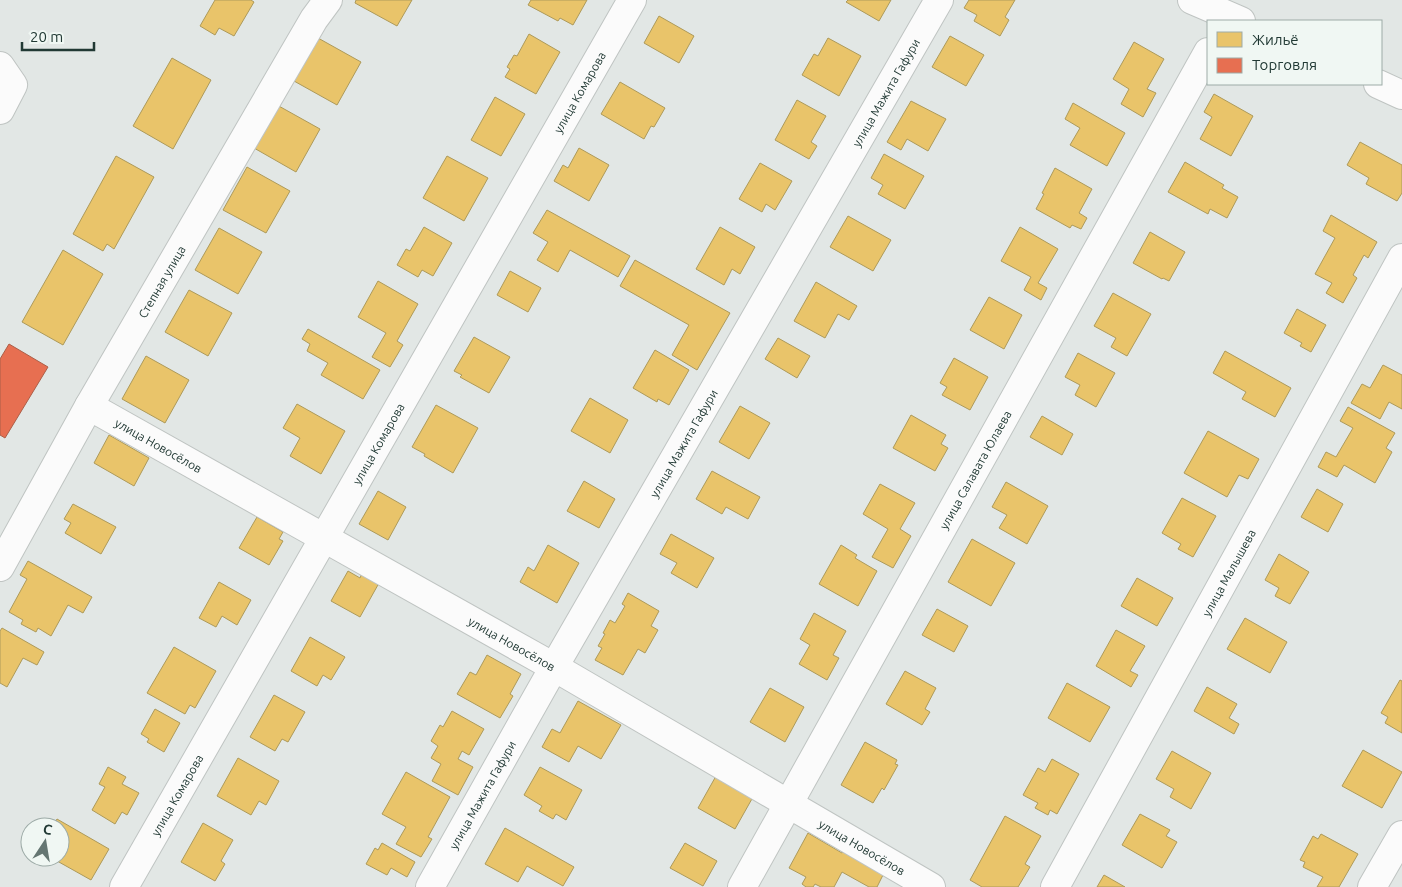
<svg xmlns="http://www.w3.org/2000/svg" width="1402" height="887" viewBox="0 0 1402 887" font-family="Ubuntu,sans-serif">
<rect width="100%" height="100%" fill="#e2e7e5"/>
<g fill="#e9c46a" stroke="#ad9a5a">
<path d="M215,0H251L254,2L234,36L219,28L215,35L200,26Z"/>
<path d="M356,0H412L397,26L355,3Z"/>
<path d="M531,0H587L573,25L560,18L558,21L528,5Z"/>
<path d="M848,0H891L879,21L846,2Z"/>
<path d="M969,0H1015L1005,17L1009,20L1000,36L974,21L977,15L964,8Z"/>
<path d="M659,16L694,36L679,63L644,43Z"/>
<path d="M529,34L560,52L536,94L505,77L510,69L507,67L514,55L517,56Z"/>
<path d="M950,36L984,55L966,86L932,67Z"/>
<path d="M318,38L361,62L337,105L294,81Z"/>
<path d="M828,38L861,56L839,96L802,75L814,54L818,56Z"/>
<path d="M1134,42L1164,59L1147,89L1156,93L1143,117L1121,104L1129,89L1113,79Z"/>
<path d="M172,58L211,80L173,149L133,126Z"/>
<path d="M620,82L665,108L654,127L651,126L644,139L601,114Z"/>
<path d="M1214,94L1253,116L1231,156L1200,139L1212,117L1204,112Z"/>
<path d="M495,97L525,114L501,156L471,140Z"/>
<path d="M797,100L826,116L811,142L817,146L809,159L775,140Z"/>
<path d="M911,101L946,119L928,151L907,139L901,150L887,142Z"/>
<path d="M1073,103L1125,133L1107,166L1070,145L1080,128L1065,119Z"/>
<path d="M277,105L320,129L296,172L254,148Z"/>
<path d="M1360,142L1402,165V193L1397,201L1366,184L1369,178L1347,165Z"/>
<path d="M579,148L609,165L589,201L554,181L563,165L568,168Z"/>
<path d="M884,154L924,176L905,209L878,194L883,185L871,178Z"/>
<path d="M116,156L154,177L114,249L107,244L103,251L73,234Z"/>
<path d="M447,156L488,178L464,221L423,198Z"/>
<path d="M1185,162L1224,185L1222,188L1238,197L1227,218L1210,209L1208,214L1168,192Z"/>
<path d="M760,163L792,181L775,210L766,204L762,212L739,199Z"/>
<path d="M247,167L290,191L266,233L223,210Z"/>
<path d="M1055,168L1092,189L1079,213L1087,218L1081,229L1072,225L1070,228L1036,209L1044,194L1042,193Z"/>
<path d="M547,210L630,256L618,277L570,250L558,272L537,260L548,242L533,233Z"/>
<path d="M1331,215L1377,242L1368,258L1364,255L1353,275L1357,278L1343,303L1326,293L1332,283L1315,274L1335,238L1323,231Z"/>
<path d="M848,216L891,240L873,271L830,247Z"/>
<path d="M424,227L452,243L433,276L422,270L418,277L397,265L406,249L410,251Z"/>
<path d="M720,227L755,247L740,274L732,269L724,285L696,269Z"/>
<path d="M1020,227L1058,249L1038,283L1047,288L1041,300L1024,290L1031,277L1001,261Z"/>
<path d="M219,228L262,252L238,294L195,270Z"/>
<path d="M1150,232L1185,252L1169,281L1163,278L1162,279L1133,263Z"/>
<path d="M63,250L103,274L63,345L22,322Z"/>
<path d="M635,260L730,313L697,370L672,355L689,325L620,286Z"/>
<path d="M510,271L541,288L528,312L497,295Z"/>
<path d="M378,281L418,304L397,341L403,345L390,367L372,357L386,333L358,317Z"/>
<path d="M816,282L857,306L849,320L838,314L825,338L794,321Z"/>
<path d="M189,290L232,313L208,356L165,332Z"/>
<path d="M1113,293L1151,314L1127,356L1111,347L1116,338L1094,326Z"/>
<path d="M989,297L1022,315L1004,349L970,330Z"/>
<path d="M1297,309L1326,325L1311,352L1300,346L1302,343L1284,333Z"/>
<path d="M308,329L380,370L363,399L321,375L328,363L307,351L310,344L302,339Z"/>
<path d="M474,337L510,357L489,393L460,377L462,375L454,371Z"/>
<path d="M778,338L810,356L797,378L765,359Z"/>
<path d="M655,350L689,370L669,405L658,399L657,402L633,388Z"/>
<path d="M1225,351L1291,388L1275,417L1242,399L1246,392L1213,373Z"/>
<path d="M1078,353L1115,373L1096,407L1075,395L1080,385L1065,377Z"/>
<path d="M146,356L189,380L165,423L122,399Z"/>
<path d="M954,358L988,377L970,410L942,395L947,387L940,383Z"/>
<path d="M1383,365L1402,375V409L1389,402L1380,419L1351,403L1362,384L1370,388Z"/>
<path d="M590,398L628,420L610,453L571,431Z"/>
<path d="M297,404L345,431L321,474L290,456L300,438L283,428Z"/>
<path d="M436,405L478,428L453,473L424,456L425,454L412,447Z"/>
<path d="M740,406L770,423L749,459L719,442Z"/>
<path d="M1348,407L1395,433L1386,448L1392,452L1375,483L1344,465L1337,477L1318,467L1326,452L1336,457L1353,428L1340,421Z"/>
<path d="M911,415L946,435L941,444L948,448L935,471L893,448Z"/>
<path d="M1042,416L1073,434L1062,455L1030,437Z"/>
<path d="M1208,431L1259,459L1248,479L1239,475L1227,497L1184,473Z"/>
<path d="M109,435L149,458L134,486L94,463Z"/>
<path d="M712,471L760,497L748,519L726,507L722,514L696,499Z"/>
<path d="M584,481L615,499L599,528L567,511Z"/>
<path d="M1006,482L1048,506L1027,544L999,528L1007,515L992,507Z"/>
<path d="M880,484L915,503L900,529L911,536L893,568L872,557L888,529L863,514Z"/>
<path d="M1317,489L1343,504L1328,532L1301,517Z"/>
<path d="M378,491L406,507L388,540L359,524Z"/>
<path d="M1182,498L1216,516L1193,557L1178,549L1181,544L1162,533Z"/>
<path d="M73,504L116,527L101,554L65,533L71,523L64,519Z"/>
<path d="M257,517L283,532L279,539L283,541L269,565L239,548Z"/>
<path d="M671,534L714,558L697,588L671,573L677,563L660,554Z"/>
<path d="M972,539L1015,563L991,606L948,582Z"/>
<path d="M548,545L579,563L557,603L520,582L528,567L534,571Z"/>
<path d="M841,545L857,555L855,558L877,571L858,606L819,584Z"/>
<path d="M1279,554L1309,572L1290,604L1275,596L1279,588L1265,580Z"/>
<path d="M28,561L92,597L83,613L68,605L51,636L38,628L36,632L21,624L23,620L9,612L27,579L20,575Z"/>
<path d="M348,571L360,578L362,573L379,583L360,617L331,601Z"/>
<path d="M1137,578L1173,598L1157,626L1121,606Z"/>
<path d="M219,582L251,600L237,625L222,616L216,627L199,618Z"/>
<path d="M628,593L659,611L651,626L658,630L645,653L638,649L623,675L595,660L602,648L598,646L605,634L603,633L610,620L615,623L625,606L622,604Z"/>
<path d="M937,609L968,626L954,652L922,635Z"/>
<path d="M814,613L846,631L833,655L839,658L827,680L799,664L810,645L800,639Z"/>
<path d="M1245,618L1287,642L1270,673L1227,649Z"/>
<path d="M2,628L44,652L37,665L23,658L7,687L0,683V631Z"/>
<path d="M1116,630L1145,646L1130,671L1138,675L1131,687L1096,666Z"/>
<path d="M310,637L345,657L331,680L323,675L317,686L291,671Z"/>
<path d="M174,647L216,671L195,708L190,705L185,714L147,693Z"/>
<path d="M487,655L521,674L510,694L513,696L500,718L457,694L470,672L476,675Z"/>
<path d="M905,671L936,688L925,709L930,712L922,725L886,704Z"/>
<path d="M1400,680L1402,681V733L1385,723L1388,717L1381,713Z"/>
<path d="M1067,683L1110,707L1090,742L1048,718Z"/>
<path d="M1207,687L1237,704L1229,718L1239,724L1234,734L1194,711Z"/>
<path d="M770,688L804,707L785,742L750,722Z"/>
<path d="M274,695L305,712L288,742L282,739L275,751L250,737Z"/>
<path d="M578,701L621,725L601,759L578,746L569,762L542,747L552,729L560,733Z"/>
<path d="M155,709L180,723L164,752L147,742L149,739L141,734Z"/>
<path d="M452,711L484,729L469,755L462,751L458,759L473,767L458,795L432,781L441,764L431,758L438,746L431,741L440,725L443,727Z"/>
<path d="M865,742L897,760L895,764L898,765L884,790L882,788L873,803L841,785Z"/>
<path d="M1363,750L1402,772L1382,808L1342,786Z"/>
<path d="M1172,751L1211,773L1191,809L1170,797L1174,789L1156,779Z"/>
<path d="M238,758L279,781L266,805L259,801L251,815L217,796Z"/>
<path d="M1052,759L1079,774L1057,814L1050,810L1048,815L1035,808L1038,803L1023,795L1038,768L1045,772Z"/>
<path d="M108,767L126,777L122,784L139,793L127,815L122,812L115,824L92,810L105,787L99,784Z"/>
<path d="M540,767L582,790L566,820L556,814L553,819L539,811L542,806L524,795Z"/>
<path d="M406,772L450,797L428,837L432,839L421,857L396,844L406,827L382,814Z"/>
<path d="M716,776L753,797L735,829L698,808Z"/>
<path d="M1140,814L1170,830L1166,836L1177,842L1162,868L1122,845Z"/>
<path d="M1005,816L1041,836L1025,864L1030,867L1018,887H982L970,880Z"/>
<path d="M57,819L109,849L91,880L50,857H60V827H52Z"/>
<path d="M203,823L233,840L221,861L225,864L215,881L181,862Z"/>
<path d="M505,828L574,867L563,886L527,866L518,882L485,864Z"/>
<path d="M808,833L842,853L844,851L884,873L877,887H869L842,872L834,887H821L815,884L813,887H806L802,884L806,877L789,868Z"/>
<path d="M1321,834L1358,854L1339,887H1317L1323,877L1303,867L1305,862L1300,860L1313,836L1318,839Z"/>
<path d="M382,843L415,862L407,877L391,868L387,875L366,864L375,848L378,850Z"/>
<path d="M685,843L717,861L703,886L670,868Z"/>
<path d="M1104,875L1125,887H1097Z"/>
</g>
<path fill="#e76f51" stroke="#ac5f48" d="M9,344L48,367L5,438L0,435V359Z"/>
<g fill="none" stroke-linecap="round" stroke-linejoin="round">
<g stroke="#bfc4c2" stroke-width="30">
<g id="street">
<path d="M1192,0L1241,21"/>
<path d="M0,66L13,85L0,110"/>
<path d="M1378,84L1402,95"/>
<path id="s1" d="M89,406L554,667L931,887"/>
<path id="s2" d="M0,567L89,406L314,19L328,0"/>
<path id="s3" d="M124,887L632,0"/>
<path id="s4" d="M430,887L554,667L939,0"/>
<path id="s5" d="M742,887L1208,52"/>
<path id="s6" d="M1055,887L1402,258"/>
<path d="M1372,887L1402,835"/>
</g>
</g>
<use href="#street" stroke="#fbfbfb" stroke-width="28"/>
</g>
<g text-anchor="middle" dominant-baseline="central" stroke-width="5" stroke-linejoin="round" paint-order="stroke">
<g font-size="12" fill="#213934" stroke="#f0f7f3">
<text stroke="none"><textPath href="#s3" startOffset="916">улица Комарова</textPath></text>
<text stroke="none"><textPath href="#s4" startOffset="916">улица Мажита Гафури</textPath></text>
<text stroke="none"><textPath href="#s2" startOffset="328">Степная улица</textPath></text>
<text stroke="none"><textPath href="#s4" startOffset="511">улица Мажита Гафури</textPath></text>
<text stroke="none"><textPath href="#s3" startOffset="511">улица Комарова</textPath></text>
<text stroke="none"><textPath href="#s1" startOffset="80">улица Новосёлов</textPath></text>
<text stroke="none"><textPath href="#s5" startOffset="478">улица Салавата Юлаева</textPath></text>
<text stroke="none"><textPath href="#s6" startOffset="359">улица Малышева</textPath></text>
<text stroke="none"><textPath href="#s1" startOffset="485">улица Новосёлов</textPath></text>
<text stroke="none"><textPath href="#s4" startOffset="106">улица Мажита Гафури</textPath></text>
<text stroke="none"><textPath href="#s3" startOffset="106">улица Комарова</textPath></text>
<text stroke="none"><textPath href="#s1" startOffset="890">улица Новосёлов</textPath></text>
</g>
</g>
<rect x="1207" y="20" width="175" height="65" fill="#f0f7f3" stroke="#9daba7"/>
<rect x="1217" y="32" width="25" height="15" fill="#e9c46a" stroke="#9daba7"/>
<text x="1252" y="45" font-size="15" fill="#213934">Жильё</text>
<rect x="1217" y="58" width="25" height="15" fill="#e76f51" stroke="#9daba7"/>
<text x="1252" y="70" font-size="15" fill="#213934">Торговля</text>
<g transform="translate(45 842) rotate(12)"><circle r="24" fill="#f0f7f3" stroke="#9daba7"/>
<path d="M0-4L9 19L0 12L-9 19Z" fill="#657672"/>
<text y="-8" font-size="14" font-weight="bold" text-anchor="middle" fill="#213934">С</text>
</g>
<path d="M22 42v8h72v-8" fill="none" stroke="#213934" stroke-width="2.5"/>
<text x="30" y="42" font-size="15" fill="#213934" stroke="#f0f7f3" stroke-width="4" paint-order="stroke">20 m</text>
</svg>
